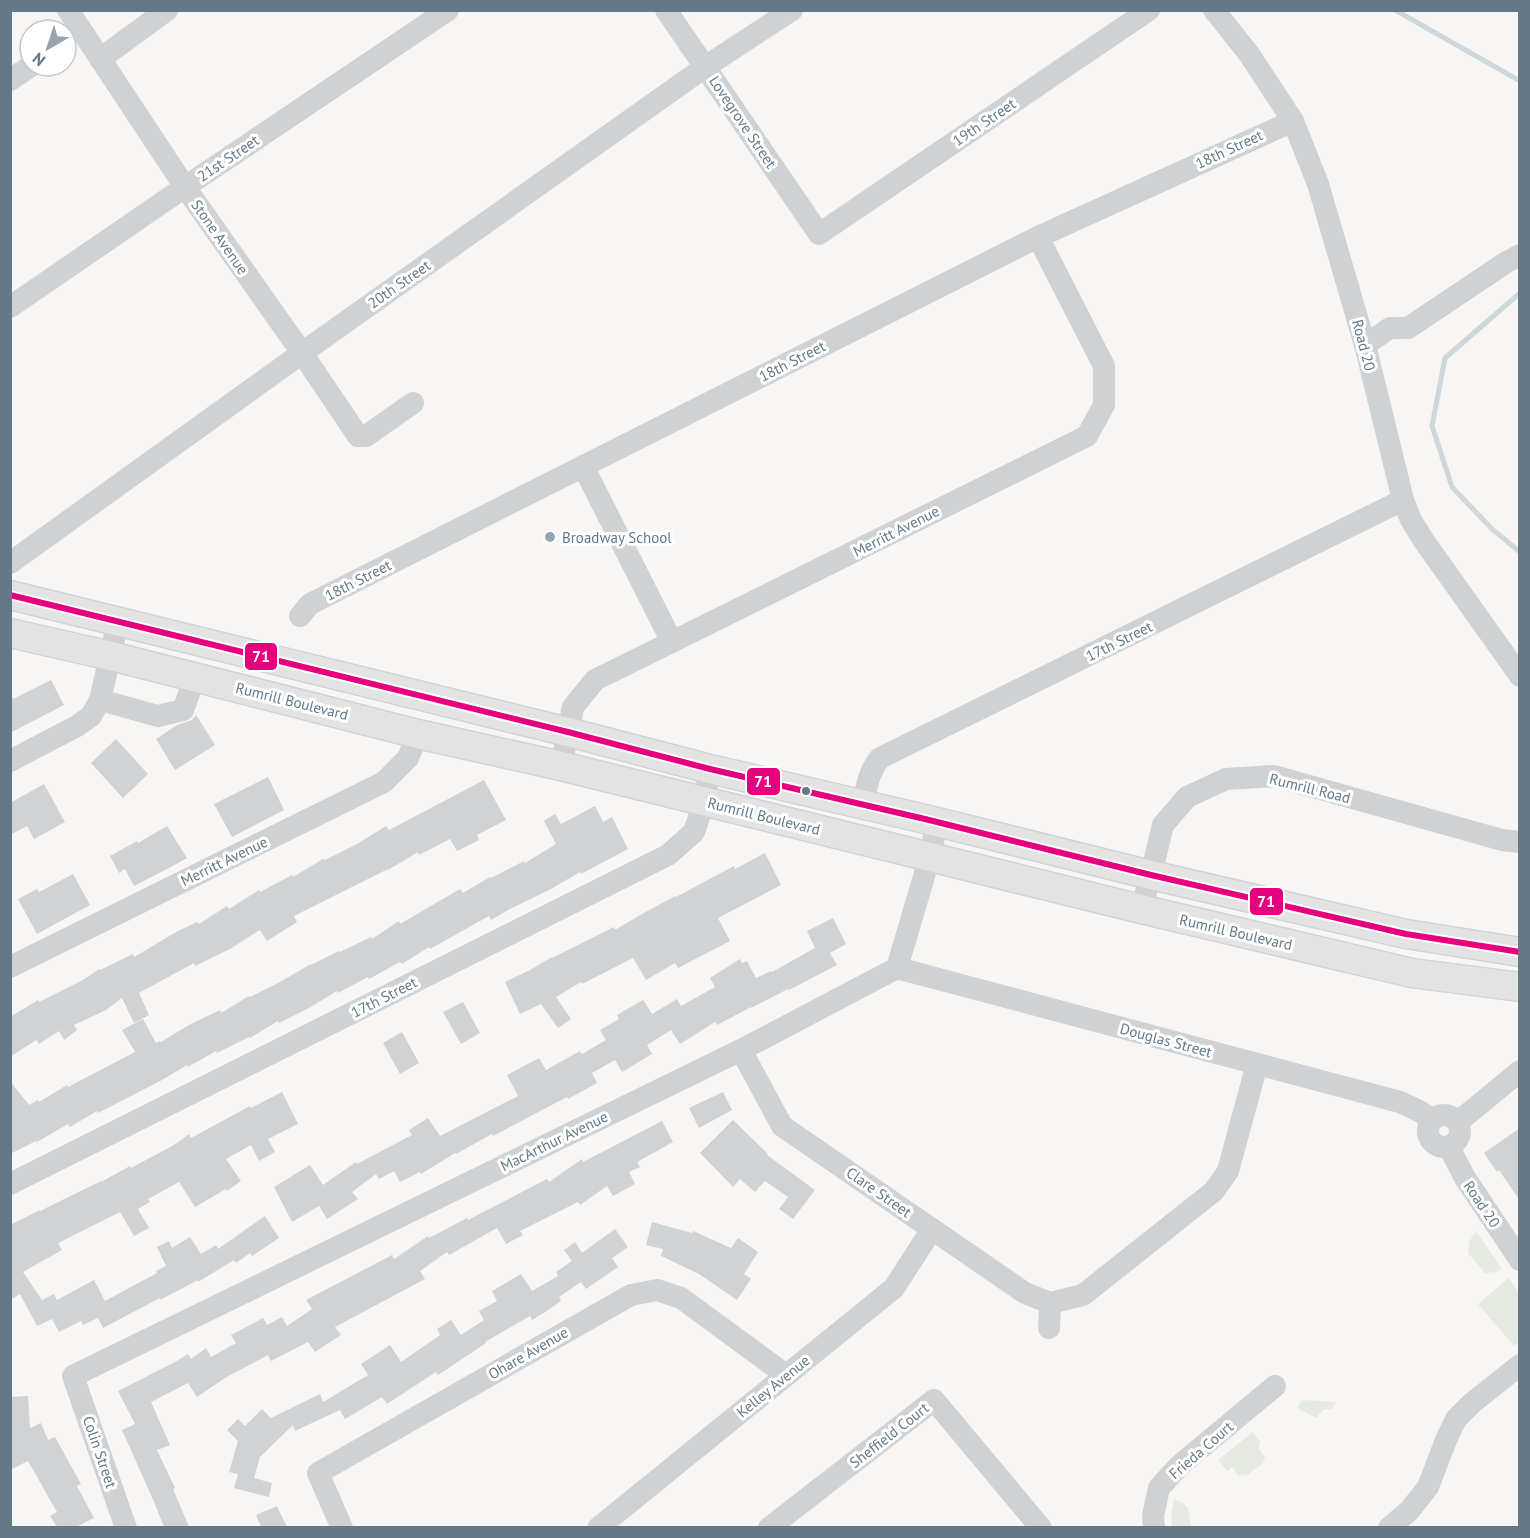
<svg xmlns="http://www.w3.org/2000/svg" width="1530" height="1538" viewBox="0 0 1530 1538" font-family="'PT Sans',sans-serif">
<rect width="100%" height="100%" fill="#f7f6f5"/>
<g fill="#e6eae3">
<path d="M1476,1231L1502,1269L1496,1272L1485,1273L1468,1253L1469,1242Z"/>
<path d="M1509,1278L1519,1293V1341L1514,1346L1478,1304Z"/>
<path d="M1302,1400L1336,1402L1331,1410L1324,1409L1316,1418L1297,1408Z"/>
<path d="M1253,1432L1261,1443L1259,1445V1449L1265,1457L1263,1463L1246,1476L1243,1474L1239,1476L1232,1467L1227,1471L1218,1460Z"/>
<path d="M1174,1500L1182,1502L1188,1508L1191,1527H1172L1171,1517Z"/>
</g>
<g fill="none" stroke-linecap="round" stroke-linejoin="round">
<g stroke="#ced7da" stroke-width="5">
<path d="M1395,10L1520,81"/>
<path d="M1520,293L1445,358L1432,426L1452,487L1492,529L1520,552"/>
</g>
</g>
<g fill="#d1d2d3">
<path d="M51,680L64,705L10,733V694L13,699Z"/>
<path d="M196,715L215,745L175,770L156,739L177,725L192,720Z"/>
<path d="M116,739L148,774L123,798L91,763Z"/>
<path d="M268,777L284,810L232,837L214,804Z"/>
<path d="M484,780L506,820L477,835L479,840L457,851L450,839L419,855L418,852L388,870V869L294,916L297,922L267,941L260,930L230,949L195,966L194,963L139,993L149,1015L134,1023L122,998L106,1010L74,1025L77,1030L64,1040L59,1031L39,1044L36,1040L10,1057V1017L38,1000L39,1002L83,980L99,969L100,970L133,954L134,957L178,931L197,922L199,924L227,906L229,909L259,890L260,892L292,875L293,877L323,859L325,860L357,844L386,826L389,830Z"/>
<path d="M44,784L65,822L34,839L27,826L10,835V803Z"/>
<path d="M595,806L603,822L612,817L628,849L581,874L580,872L551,889L510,909L491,920L489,916L430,949L429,947L402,964L400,962L369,979L368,977L338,993L337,991L309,1008L279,1023L278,1021L250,1038L249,1037L217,1053L216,1051L188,1067L187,1065L162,1080L98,1113L97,1111L70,1127L68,1124L37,1142L36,1141L10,1154V1081L29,1105L38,1100L39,1102L67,1085L68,1087L135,1052L122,1030L143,1019L156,1043L159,1041L161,1042L189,1025L220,1010L221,1013L249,996L250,997L280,982L311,964V965L339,951L340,952L371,937L372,939L399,921L400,924L460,889L463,893L490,877L491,878L524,861L525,863L556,844L544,821L555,814L561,824Z"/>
<path d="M167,826L187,858L169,868L134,886L125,869L119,873L110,856L137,841L138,843Z"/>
<path d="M765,853L781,885L718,918L730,941L678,968L675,963L646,980L633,958L582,984L581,982L556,997L571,1019L558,1028L541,1004L520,1014L505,982L530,970L552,957V958L614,927L615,930L642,914L675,896L676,897L734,866L735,869Z"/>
<path d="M73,874L90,905L37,934L18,899L37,889L39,892Z"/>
<path d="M833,918L846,944L830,953L837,965L789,990L788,989L751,1008V1007L717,1025L715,1022L680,1044L671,1030L647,1045L652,1054L622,1072L615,1060L592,1073L597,1083L568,1099L567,1097L493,1136L492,1134L456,1154L455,1153L421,1174L420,1172L400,1182L394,1171L379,1179L376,1174L352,1192L358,1199L327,1219L319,1206L292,1222L274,1187L310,1165L323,1185L356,1162L357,1164L412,1135L409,1130L428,1118L440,1136L518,1096L507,1075L539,1058L546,1070L580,1051L582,1054L606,1040L600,1030L619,1019L617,1015L643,1000L652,1014L677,999L681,1006L715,987L710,978L740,959L742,963L747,961L756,978L771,971L772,972L815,948L807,931Z"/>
<path d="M463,1002L480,1033L461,1044L443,1012Z"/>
<path d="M402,1032L419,1063L400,1074L383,1043Z"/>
<path d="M282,1092L298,1124L268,1139L275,1152L259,1161L251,1145L226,1159L241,1181L227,1191L226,1189L195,1207L179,1182L148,1199L150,1202L138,1209L149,1228L134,1236L120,1212L58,1243L62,1250L23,1272L42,1300L54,1294L57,1300L94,1280L105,1301L157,1273L156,1271L166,1266L157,1247L169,1241L172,1248L190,1237L201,1254L216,1245L218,1249L265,1216L279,1238L252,1256L250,1253L236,1263L234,1260L198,1282V1280L160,1300V1298L103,1328L98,1318L83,1325L81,1321L59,1332L52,1319L37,1326L20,1294L10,1300V1225L40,1210V1211L101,1181V1182L130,1166L131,1168L174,1145L189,1134L191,1138L250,1106L251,1108Z"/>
<path d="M723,1092L732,1110L699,1128L689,1108Z"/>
<path d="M733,1120L768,1154L767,1155L815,1190L793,1219L779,1209L788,1197L765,1181L755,1192L740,1179L733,1187L700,1153Z"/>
<path d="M662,1121L673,1142L637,1162L640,1167L629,1172L635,1184L613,1196L607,1186L580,1205L578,1202L520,1231L523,1235L506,1244L497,1228L449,1255L447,1252L420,1271L425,1279L335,1327L341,1335L315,1352L308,1342L271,1361L268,1355L225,1378L197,1397L188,1383L151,1402L170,1445L157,1450L175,1488L173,1489L189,1527H164L155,1504L122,1430L135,1424L118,1391L177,1361L188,1354L191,1359L206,1348L211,1357L236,1343L231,1335L263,1318L267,1325L282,1317L287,1326L312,1309L306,1300L392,1255L394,1259L428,1236L429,1238L467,1218L468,1220L547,1179L549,1182L582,1159L583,1162Z"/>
<path d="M1520,1128V1201L1499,1170L1497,1172L1484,1153Z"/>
<path d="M652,1222L692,1233L693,1231L731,1248L738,1238L758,1252L744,1274L751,1279L737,1300L699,1274L661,1256L663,1249L646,1245Z"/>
<path d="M615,1229L628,1247L612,1258L618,1267L586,1289L581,1282L559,1297L561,1301L545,1312L532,1320L530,1316L485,1342L486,1343L438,1375L436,1372L387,1404L382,1397L345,1419L340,1410L295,1431L293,1425L260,1457L254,1478L272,1483L269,1497L234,1488L238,1474L229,1472L238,1441L227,1430L238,1419L245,1426L262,1409L271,1418L320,1394L323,1402L368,1375L361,1364L390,1345L401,1362L440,1335L437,1329L451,1320L461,1335L484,1320L479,1311L497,1301L492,1291L521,1274L532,1291L558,1276L556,1272L572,1261L564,1250L575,1242L582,1253Z"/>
<path d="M28,1396L30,1428L41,1423L48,1440L55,1437L81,1484L77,1486L94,1518L76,1527H57L50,1516L57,1512L28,1461L10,1470V1397Z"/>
<path d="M277,1506L287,1527H261L256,1515Z"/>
</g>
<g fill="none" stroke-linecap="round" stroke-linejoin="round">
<g stroke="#d2d3d4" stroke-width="31">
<g id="major">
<path d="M10,595L568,732L710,769L925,819L1151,875L1406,934L1520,952"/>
<path d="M10,633L111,656L418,734L561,766L1141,909L1412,973L1520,987"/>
</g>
</g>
<g stroke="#d0d1d2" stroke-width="22">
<path d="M68,10L185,187L302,353L358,436H366L413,403"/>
<path d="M666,10L819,234L1149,10"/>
<path d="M1214,10L1249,54L1293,121L1318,184L1365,345L1403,500L1411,520L1424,541L1520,676"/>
<path d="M100,59L167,10"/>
<path d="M10,80L31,66"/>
<path d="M10,307L185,187L448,10"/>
<path d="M1365,345L1390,328H1408L1505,263L1520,255"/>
<path d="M583,466L672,642"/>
<path d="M10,563L302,353L705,67L792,10"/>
<path d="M300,616L310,604L1038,237L1293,121"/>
<path d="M100,700L158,716L183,710L195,677"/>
<path d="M10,761L77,726L91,716L100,700L118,622"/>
<path d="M561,766L573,707L595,680L1087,436L1104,405V366L1038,237"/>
<path d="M862,805C867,788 868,772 880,758L1403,500"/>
<path d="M1141,909L1151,875L1163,825L1187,797L1226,779L1274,776L1502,840L1520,842"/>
<path d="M10,967L384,782L408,758L418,734"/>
<path d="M897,968L1400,1102L1421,1112L1432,1120"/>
<path d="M741,1050L782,1126L1025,1293L1050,1303L1083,1295L1214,1191L1228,1171L1257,1064"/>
<circle cx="1444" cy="1131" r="16"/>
<path d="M1458,1122L1520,1071"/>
<path d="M1449,1147L1465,1178L1520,1260"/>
<path d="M10,1184L668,855L694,832L704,802L710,769"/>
<path d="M1049,1328L1050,1303"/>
<path d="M126,1528L73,1376L741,1050L897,968L930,856L937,822"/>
<path d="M342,1528L318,1473L631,1295L657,1290L681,1298L786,1375"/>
<path d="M598,1528L894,1288L932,1229"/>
<path d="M769,1528L934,1400L1041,1528"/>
<path d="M1154,1528L1153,1516L1159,1488L1179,1466L1275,1386"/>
<path d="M1389,1528L1409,1511L1428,1487L1446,1440L1456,1419L1472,1403L1520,1365"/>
</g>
<use href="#major" stroke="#e3e3e3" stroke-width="28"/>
<g stroke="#fff" stroke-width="10">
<path id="bus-1" d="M10,595L568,732L710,769L925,819L1151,875L1406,934L1520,952"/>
</g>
<use href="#bus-1" stroke="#e5007d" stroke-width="6"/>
</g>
<circle fill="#97a5ae" stroke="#fff" stroke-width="2" cx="550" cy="537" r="6"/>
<circle fill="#647988" stroke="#fff" stroke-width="2" cx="806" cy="791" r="5"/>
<g text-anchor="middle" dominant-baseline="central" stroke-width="6" stroke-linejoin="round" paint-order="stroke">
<g font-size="15" fill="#647988" stroke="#fff">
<text transform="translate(743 122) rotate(56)">Lovegrove Street</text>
<text transform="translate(984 122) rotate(-34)">19th Street</text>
<text transform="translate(1229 149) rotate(-25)">18th Street</text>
<text transform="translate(228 158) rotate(-34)">21st Street</text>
<text transform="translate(220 237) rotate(55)">Stone Avenue</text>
<text transform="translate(399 284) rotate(-35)">20th Street</text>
<text transform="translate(1364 345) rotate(75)">Road 20</text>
<text transform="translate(792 361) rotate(-27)">18th Street</text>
<text transform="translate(896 531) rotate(-27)">Merritt Avenue</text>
<text transform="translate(358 580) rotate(-27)">18th Street</text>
<text transform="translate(1119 641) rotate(-26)">17th Street</text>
<text transform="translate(292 701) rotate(14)">Rumrill Boulevard</text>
<text transform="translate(1310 788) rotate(14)">Rumrill Road</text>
<text transform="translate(764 816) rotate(14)">Rumrill Boulevard</text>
<text transform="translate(224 861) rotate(-26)">Merritt Avenue</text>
<text transform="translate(1236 932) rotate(13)">Rumrill Boulevard</text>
<text transform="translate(384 997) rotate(-27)">17th Street</text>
<text transform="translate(1166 1040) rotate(15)">Douglas Street</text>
<text transform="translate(554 1141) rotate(-26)">MacArthur Avenue</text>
<text transform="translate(879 1192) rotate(35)">Clare Street</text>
<text transform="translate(1482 1204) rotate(56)">Road 20</text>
<text transform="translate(528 1353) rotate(-30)">Ohare Avenue</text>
<text transform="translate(773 1386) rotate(-39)">Kelley Avenue</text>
<text transform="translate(889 1435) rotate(-38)">Sheffield Court</text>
<text transform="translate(1201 1450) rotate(-41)">Frieda Court</text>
<text transform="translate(100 1452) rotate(71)">Colin Street</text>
</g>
<g font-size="15" fill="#647988" stroke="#fff" text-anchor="start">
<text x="562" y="537">Broadway School</text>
</g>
</g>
<g stroke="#fff" stroke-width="2">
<rect x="244" y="642" width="34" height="29" rx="6" fill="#e5007d"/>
<rect x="746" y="767" width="35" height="29" rx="6" fill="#e5007d"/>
<rect x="1249" y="887" width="35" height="29" rx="6" fill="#e5007d"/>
</g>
<g font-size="16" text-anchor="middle" font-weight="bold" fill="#fff">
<text x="261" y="662">71</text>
<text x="763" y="787">71</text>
<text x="1266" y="907">71</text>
</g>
<rect width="1530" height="1538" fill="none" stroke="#647988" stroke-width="24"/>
<g transform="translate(48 48) rotate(219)"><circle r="28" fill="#ffffff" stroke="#c1c9cf" stroke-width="1.5"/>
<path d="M0-4.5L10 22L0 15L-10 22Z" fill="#97a5ae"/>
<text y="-9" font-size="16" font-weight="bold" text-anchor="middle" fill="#647988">N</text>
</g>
</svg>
